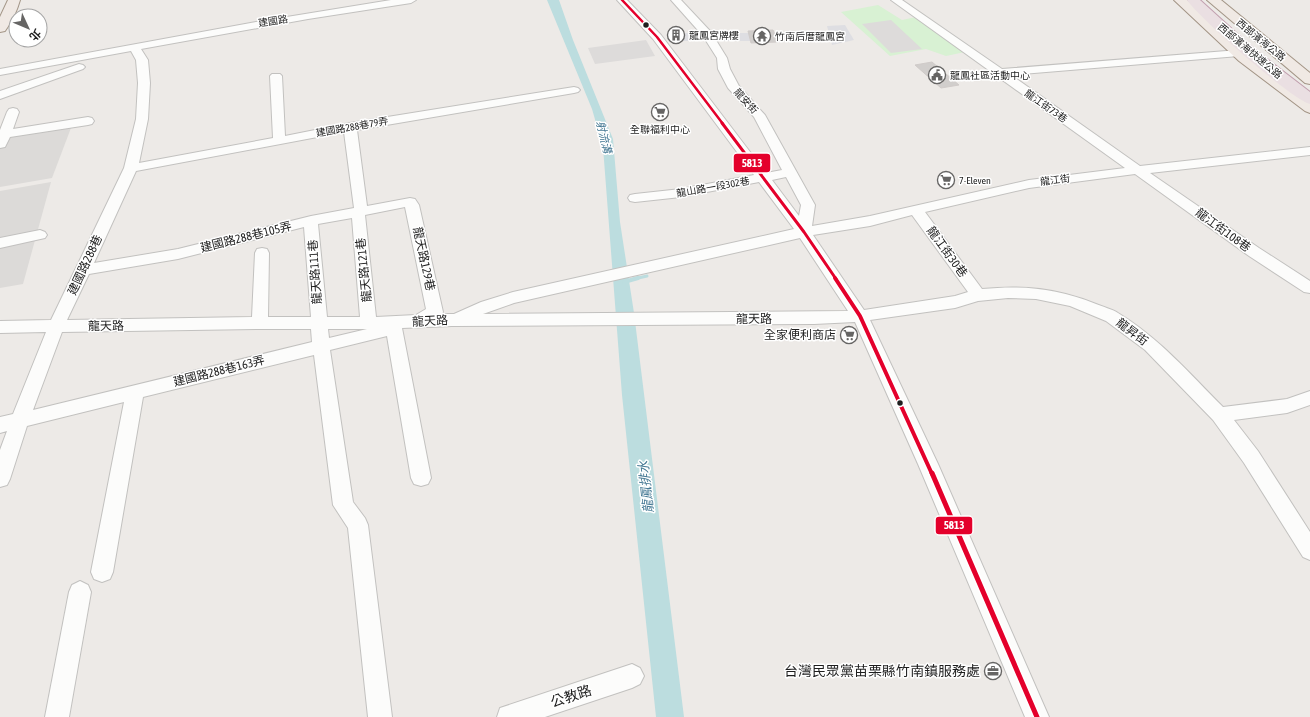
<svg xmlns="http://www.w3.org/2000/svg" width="1310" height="717" viewBox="0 0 1310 717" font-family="'Asap Condensed','Noto Sans TC',sans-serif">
<rect width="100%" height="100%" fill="#edeae7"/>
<g fill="#dcdad8">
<path d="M74,120L52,178L0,187V135Z"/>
<path d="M51,182L23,284L0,288V191Z"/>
</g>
<path fill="#d8f1d3" d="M878,5L902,20L916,17L965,52L946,56L926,49L890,56L841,12Z"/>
<g fill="#dddbda">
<path d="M891,20L922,49L891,53L862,24Z"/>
<path d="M646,40L655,56L595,64L588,48Z"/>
</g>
<g fill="#dedee2">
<path d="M845,25L854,40L832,45L827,26Z"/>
<path d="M678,33H749L750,41H679Z"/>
</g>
<path fill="#bcdddf" d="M547,0H559L573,40L613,139L620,222L634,313L684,717H656L622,395L603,147L592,109Z"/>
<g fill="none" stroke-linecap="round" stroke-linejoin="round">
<path stroke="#bcdddf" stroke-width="3" d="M634,279L647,276"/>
<path stroke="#bcdddf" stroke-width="4" d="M624,282L638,278"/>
</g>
<g fill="#d1cecc" stroke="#d0cbc9">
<path d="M773,30L778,42L751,43L748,31Z"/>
<path d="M932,62L959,85L941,88L915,65Z"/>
</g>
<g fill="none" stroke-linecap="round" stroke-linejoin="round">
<g stroke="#c2c1bf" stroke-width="2">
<g id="minor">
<path d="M391,0H416L411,3L308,19L141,49L148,60L150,83L148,119L139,163L273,138L270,76L272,74H280L282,76L285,136L350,123L574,87L578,88L580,90L578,92L574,93L357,130L367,206L410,198L415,199L419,205L443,312L442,314H454L481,302L513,292L794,229L759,182L681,197L635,202L630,201L628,198L630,195L635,194L681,189L754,175L653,39L617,0H627L661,35L766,173L782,170L754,117L728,88L718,69L717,58L703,36L671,0H681L711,32L727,58L730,69L739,86L765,115L815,205L812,226L870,216L1029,180L1125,168L891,0H902L1002,69L1239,50L1243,51L1244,53L1239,56L1011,75L1140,166L1310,147V155L1150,173L1259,248L1310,281V293L1304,292L1249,256L1135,174L1029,188L925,212L982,289C1023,285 1057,288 1096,304C1103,307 1112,309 1118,313C1158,337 1190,374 1223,407L1287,399L1310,391V405L1287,413L1234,420L1258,451L1310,532V560L1303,557L1244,463L1213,420L1145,350L1106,321L1070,306L1036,299L1008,298L978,301L955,308L870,320L938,464L1049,717H1025L918,464L855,322L814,324L452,326L402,328L431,478L428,484L421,486L414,484L411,478L387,336L330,350L353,502L365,518L368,525L392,717H368L348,528L333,505L314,355L143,397L113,572L110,579L102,582L94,579L91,572L124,402L27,426L10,479L7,485L0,487V450L7,431L0,433V417L13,414L46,332L0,333V321L51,320L124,168L136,119L138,83L136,60L131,51L0,75V69L256,22ZM344,132L354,208L311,216L178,249L94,263L136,171ZM786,177L801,205L799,216L772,180ZM405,207L426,309L416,315L376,317L365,215ZM912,215L968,292L955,296L864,310L813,235L870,226ZM352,218L360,317H327L318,224ZM304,227L311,317H268L269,253L267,249L262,248L257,249L255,253L252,317L67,320L89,274L178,259ZM800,238L848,311L483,314L514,303ZM260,329H311L312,342L33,410L62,332ZM328,329H367L329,338Z"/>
<path d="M79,64L83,65L85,67L83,69L0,99V91Z"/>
<path d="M13,108L17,109L19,112L13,129L88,117L92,118L94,121L92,124L88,125L10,137L5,147L0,148V130L7,112L9,109Z"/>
<path d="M40,230L45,232L47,235L45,238L0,248V238Z"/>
<path d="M80,581L88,585L91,592L69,717H45L69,592L72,585Z"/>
<path d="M632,664L640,668L644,676L640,684L632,688L545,717H497L500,708Z"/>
</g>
</g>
<g stroke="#a29485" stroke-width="2">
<g id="major">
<path d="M8,0H20C17,11 12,21 5,31L0,32V17Z"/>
<path d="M1174,0H1187L1249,55L1310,101V113L1305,111L1239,61Z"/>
<path d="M1207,0H1221L1310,73V84L1305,83Z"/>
</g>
</g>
<g stroke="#c19fae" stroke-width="2">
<path id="highway" d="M1187,0H1200L1254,49L1310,92V104C1291,99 1199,18 1187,0Z"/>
</g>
<use href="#minor" fill="#fcfcfb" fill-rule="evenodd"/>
<use href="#major" fill="#f0e9e4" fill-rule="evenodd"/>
<use href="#highway" fill="#eadfe2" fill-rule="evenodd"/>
<g stroke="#fff" stroke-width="4.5">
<path id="bus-1-far3" d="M622,0L657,37L723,124"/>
</g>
<g stroke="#fff" stroke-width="5.5">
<path id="bus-1-far2" d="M722,123L804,232L836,279"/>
</g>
<g stroke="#fff" stroke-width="7">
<path id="bus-1-far1" d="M835,278L860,316L932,474"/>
</g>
<g stroke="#fff" stroke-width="8">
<path id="bus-1" d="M932,473L1037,717"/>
</g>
<use href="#bus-1-far3" stroke="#e4002b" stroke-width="2.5"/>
<use href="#bus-1-far2" stroke="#e4002b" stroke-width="3"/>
<use href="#bus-1-far1" stroke="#e4002b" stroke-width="4"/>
<use href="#bus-1" stroke="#e4002b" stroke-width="5"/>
</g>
<defs>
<g id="building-ring" transform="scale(0.9)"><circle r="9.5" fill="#fff" stroke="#666564" stroke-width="1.5"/><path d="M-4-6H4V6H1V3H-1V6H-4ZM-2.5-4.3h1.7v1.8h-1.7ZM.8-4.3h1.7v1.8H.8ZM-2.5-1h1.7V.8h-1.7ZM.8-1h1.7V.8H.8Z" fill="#666564"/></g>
<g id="temple-ring" transform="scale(0.9)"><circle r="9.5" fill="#fff" stroke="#666564" stroke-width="1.5"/><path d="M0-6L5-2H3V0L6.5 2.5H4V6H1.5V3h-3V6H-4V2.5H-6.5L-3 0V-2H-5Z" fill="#666564"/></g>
<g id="civic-ring" transform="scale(0.9)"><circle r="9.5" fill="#fff" stroke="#666564" stroke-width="1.5"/><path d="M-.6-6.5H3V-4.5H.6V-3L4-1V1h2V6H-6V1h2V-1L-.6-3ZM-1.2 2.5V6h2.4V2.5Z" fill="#666564"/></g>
<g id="supermarket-ring" transform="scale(0.9)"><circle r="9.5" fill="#fff" stroke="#666564" stroke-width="1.5"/><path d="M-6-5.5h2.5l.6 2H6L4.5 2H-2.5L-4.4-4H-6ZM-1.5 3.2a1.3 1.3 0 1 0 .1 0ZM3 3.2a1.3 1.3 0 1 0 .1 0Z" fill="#666564"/></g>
<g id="office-ring" transform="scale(0.9)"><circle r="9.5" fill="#fff" stroke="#666564" stroke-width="1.5"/><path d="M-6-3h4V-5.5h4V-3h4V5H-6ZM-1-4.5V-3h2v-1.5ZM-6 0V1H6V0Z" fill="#666564"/></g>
</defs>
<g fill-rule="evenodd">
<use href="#building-ring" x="676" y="35"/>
<use href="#temple-ring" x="762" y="36"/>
<use href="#civic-ring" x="937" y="75"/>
<use href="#supermarket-ring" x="660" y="112"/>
<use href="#supermarket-ring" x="946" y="180"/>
<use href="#supermarket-ring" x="849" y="335"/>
<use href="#office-ring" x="993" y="671"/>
</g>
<g fill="#1e1e1e" stroke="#fff" stroke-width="1.5">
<circle cx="646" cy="25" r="3.5"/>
<circle cx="900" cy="403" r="3.5"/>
</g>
<g text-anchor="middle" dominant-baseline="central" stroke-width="3" stroke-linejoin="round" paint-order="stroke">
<g font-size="10" fill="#1e1e1e" stroke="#fff">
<text transform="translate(273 21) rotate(-9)">建國路</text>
<text transform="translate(1261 40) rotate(39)">西部濱海公路</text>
<text transform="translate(1250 51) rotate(40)">西部濱海快速公路</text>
<text transform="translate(746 101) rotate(48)">龍安街</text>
<text transform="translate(1046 106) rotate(35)">龍江街73巷</text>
<text transform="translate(352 127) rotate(-10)">建國路288巷79弄</text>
<text transform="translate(1055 180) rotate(-7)">龍江街</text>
<text transform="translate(713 187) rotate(-10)">龍山路一段302巷</text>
</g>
<g font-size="10" fill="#1e1e1e" stroke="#fff" text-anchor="start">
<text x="689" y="35">龍鳳宮牌樓</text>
<text x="775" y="36">竹南后厝龍鳳宮</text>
<text x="950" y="75">龍鳳社區活動中心</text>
<text x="660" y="129" text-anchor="middle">全聯福利中心</text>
<text x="959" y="180">7-Eleven</text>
</g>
<g font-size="11" font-style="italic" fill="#457994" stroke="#fff">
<text transform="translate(604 137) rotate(76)">射流溝</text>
</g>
<g font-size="12" fill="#1e1e1e" stroke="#fff">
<text transform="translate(1223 230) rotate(36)">龍江街108巷</text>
<text transform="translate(246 237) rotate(-14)">建國路288巷105弄</text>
<text transform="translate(947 252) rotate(54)">龍江街30巷</text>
<text transform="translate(424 259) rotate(78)">龍天路129巷</text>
<text transform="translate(85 265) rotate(-65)">建國路288巷</text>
<text transform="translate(364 270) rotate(-96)">龍天路121巷</text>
<text transform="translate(315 272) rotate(-94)">龍天路111巷</text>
<text x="754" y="319">龍天路</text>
<text transform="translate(430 321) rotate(-3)">龍天路</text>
<text transform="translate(106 326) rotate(-1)">龍天路</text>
<text transform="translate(1132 332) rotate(37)">龍昇街</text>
<text transform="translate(219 371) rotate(-14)">建國路288巷163弄</text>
</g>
<g font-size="12" fill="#1e1e1e" stroke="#fff" text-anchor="end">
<text x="836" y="335">全家便利商店</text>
</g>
<g font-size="13" font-style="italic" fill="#457994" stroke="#fff">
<text transform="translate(646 487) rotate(-96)">龍鳳排水</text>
</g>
<g font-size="14" fill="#1e1e1e" stroke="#fff" text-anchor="end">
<text x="980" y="671">台灣民眾黨苗栗縣竹南鎮服務處</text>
</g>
<g font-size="14" fill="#1e1e1e" stroke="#fff">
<text transform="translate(571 696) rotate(-18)">公教路</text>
</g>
</g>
<g stroke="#fff" stroke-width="1.5">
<rect x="733" y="153" width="38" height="20" rx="4" fill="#e4002b"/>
<rect x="935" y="516" width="38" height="19" rx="4" fill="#e4002b"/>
</g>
<g font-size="11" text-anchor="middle" font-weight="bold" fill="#fff">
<text x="752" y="167">5813</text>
<text x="954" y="529">5813</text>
</g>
<g transform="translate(28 28) rotate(134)"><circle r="19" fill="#ffffff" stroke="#a5a5a5"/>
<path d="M0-3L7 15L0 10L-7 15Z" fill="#666564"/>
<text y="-6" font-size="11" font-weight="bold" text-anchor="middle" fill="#1e1e1e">北</text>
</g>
</svg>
